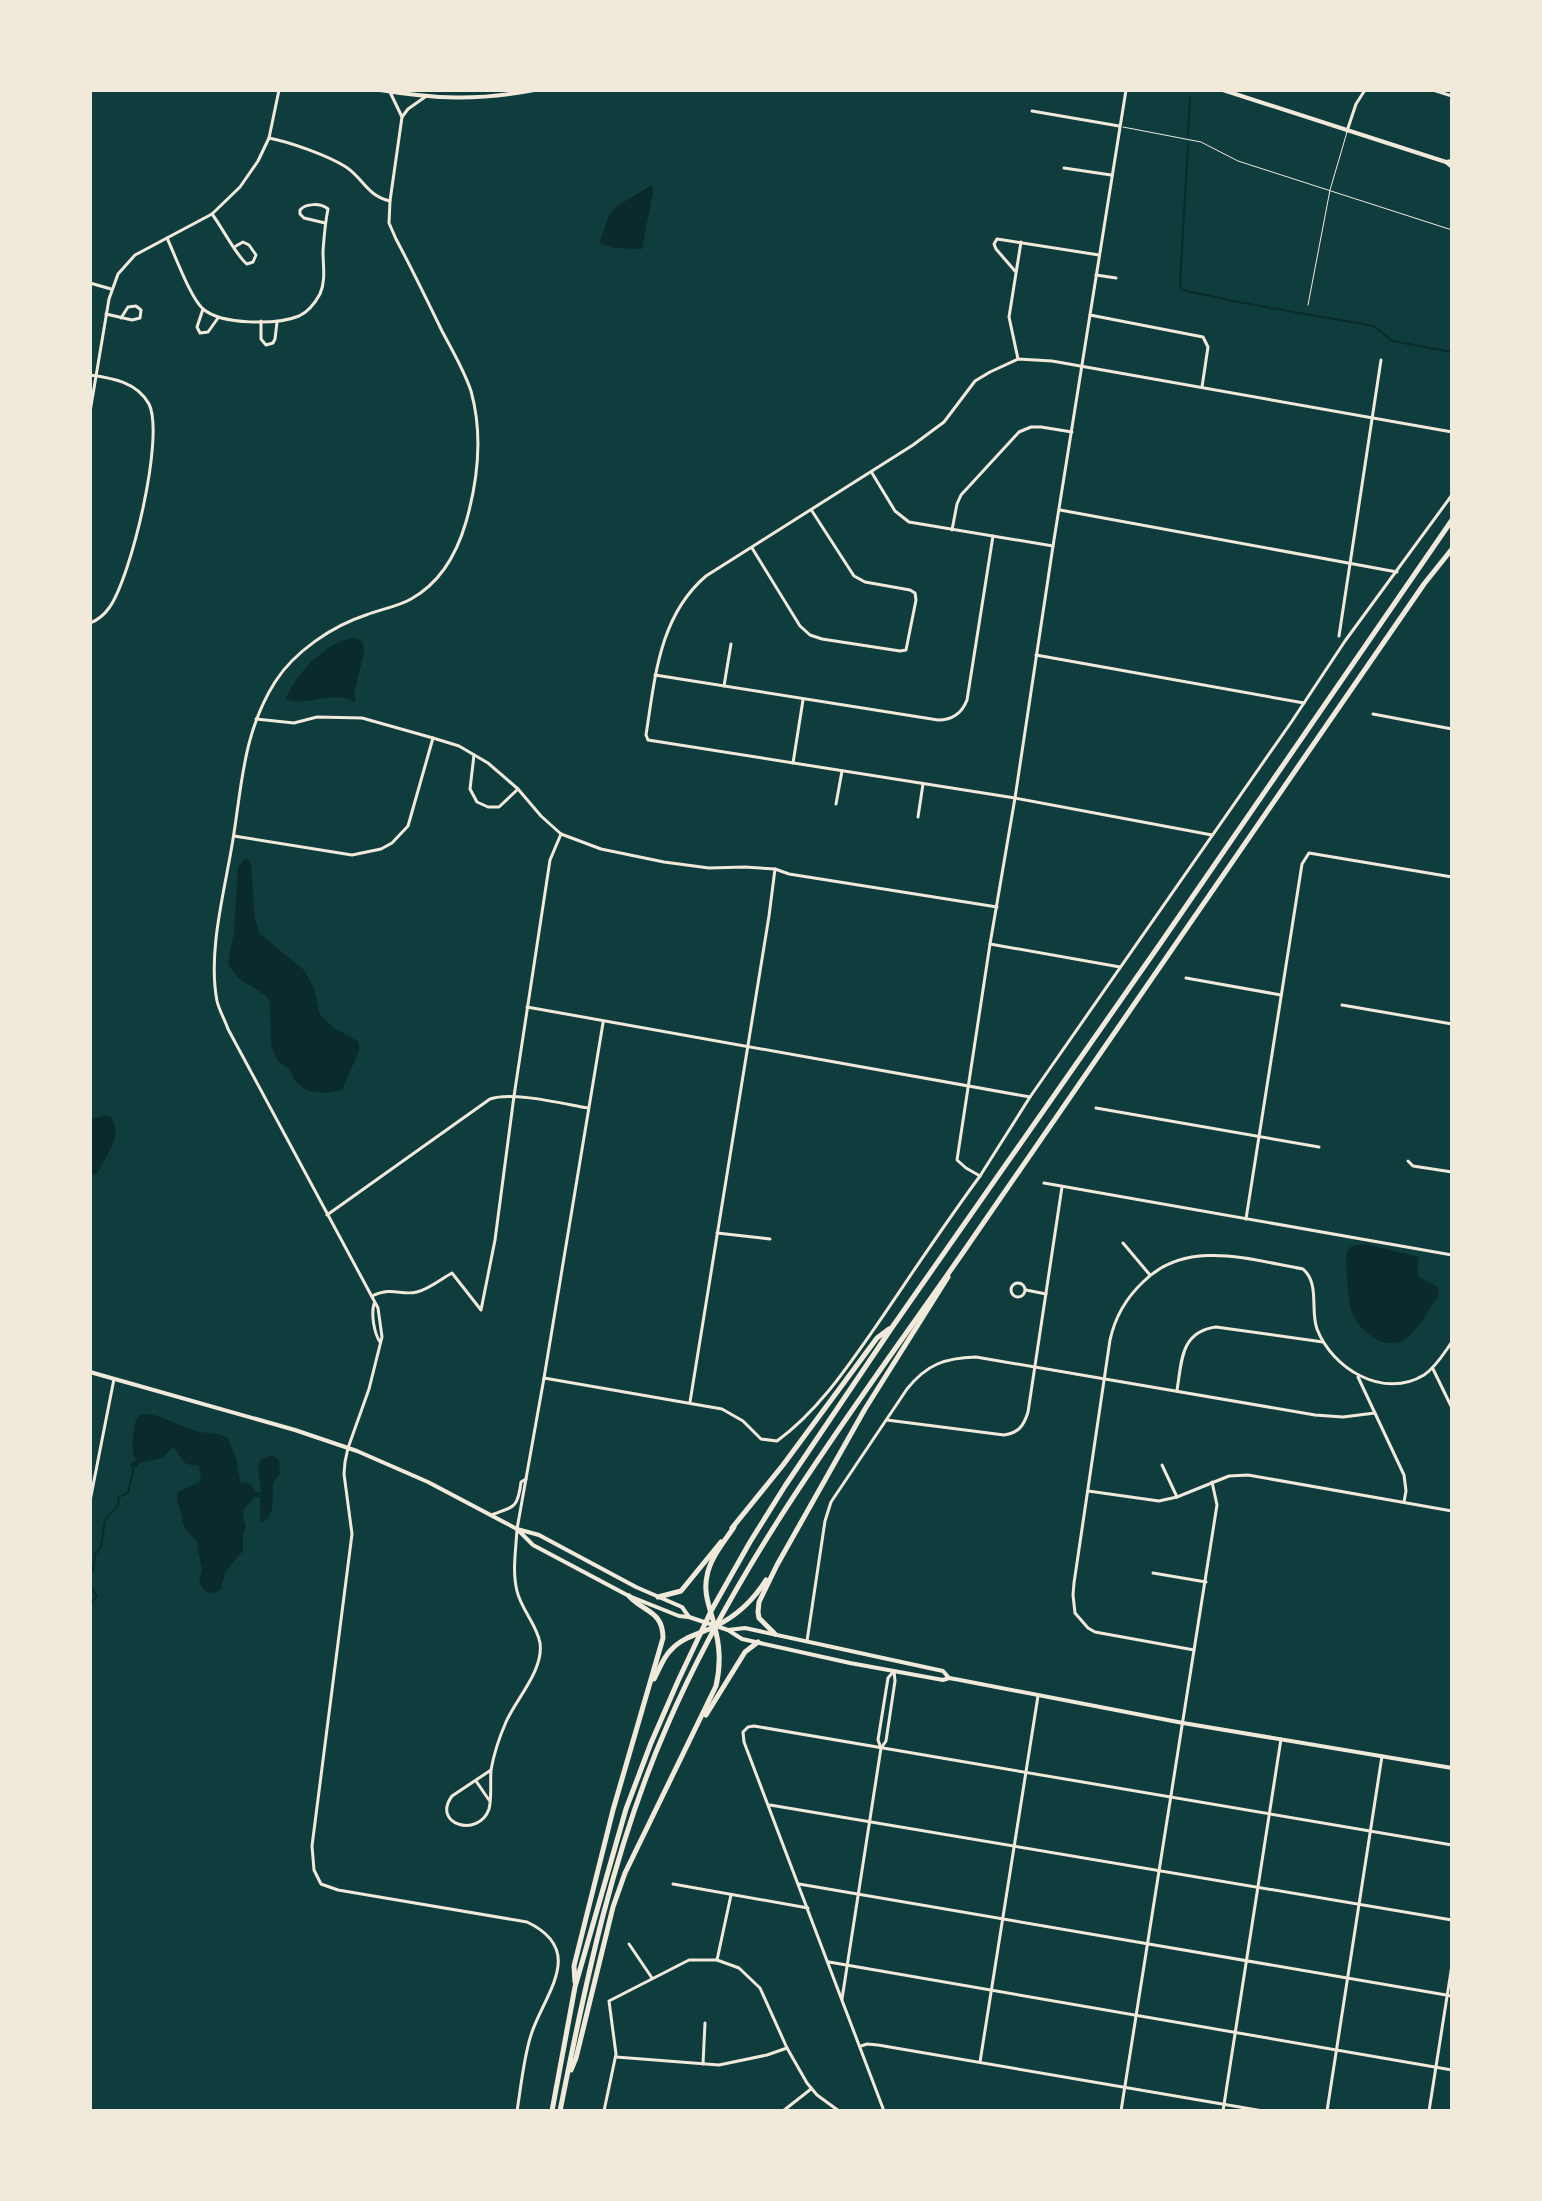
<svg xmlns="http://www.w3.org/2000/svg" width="1542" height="2201" viewBox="0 0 1542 2201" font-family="Raleway,sans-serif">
<rect width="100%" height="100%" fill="#0f3d3e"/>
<g fill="#0a2a2b">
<path d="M652,185L653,192L642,249L613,248L601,244L600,241L609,215L617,206Z"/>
<path d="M356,638L363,642L364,653L354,693L356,700L354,702C335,689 304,708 286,699C295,674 328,639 356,638Z"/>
<path d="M244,859H248L251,864L255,918L259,933L304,970L314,988L320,1015L334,1028L359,1042V1051L342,1090L325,1093L307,1091L296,1082L289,1069L277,1060L271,1045L270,1003L267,996L238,978L228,964L234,932L238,867Z"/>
<path d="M105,1115L111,1117C124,1136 106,1155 97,1174L90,1175V1120Z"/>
<path d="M1365,1244L1419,1257C1415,1279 1418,1277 1437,1286L1439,1291L1437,1298C1429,1309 1417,1331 1407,1338C1386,1353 1359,1332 1352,1312C1348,1300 1348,1287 1347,1275C1347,1268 1344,1256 1348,1250C1351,1244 1359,1245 1365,1244Z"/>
<path d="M141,1414C162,1413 177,1426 196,1431C207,1434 217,1432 228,1438L236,1458L240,1482L251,1484L256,1492L261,1493C261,1480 255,1471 261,1459L272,1455L279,1460L280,1474L273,1483C272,1497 276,1511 264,1522L260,1520V1497H255C243,1510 240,1509 246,1527L243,1534V1551L225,1572L221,1590L213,1593L205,1591L199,1583L202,1570L196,1540L185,1529L177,1499L178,1492L199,1482L201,1478L199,1466L186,1464L173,1447L162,1458L140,1463L136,1467L129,1465L136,1460C129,1449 134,1432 136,1419Z"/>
</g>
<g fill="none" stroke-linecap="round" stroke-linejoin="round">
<g stroke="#0a2a2b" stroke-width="2">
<path d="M1188,136L1190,97"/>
<path d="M1188,144L1180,284L1182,290L1238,302L1374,326L1392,341L1452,352"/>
<path d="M90,1574L93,1570L95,1554L101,1547L105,1520L119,1504L118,1497L128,1493L134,1466"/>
<path d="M90,1585L97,1596L90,1604"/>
</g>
<g stroke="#f1e9da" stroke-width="1">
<path d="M1123,127L1201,142L1238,161L1452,230"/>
<path d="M1308,305L1330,190L1347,132"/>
</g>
<g stroke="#f1e9da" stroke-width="3">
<path d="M1433,90L1452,96"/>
<path d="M390,92L402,117"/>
<path d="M425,97L408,109L402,117L390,201L389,223L396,239C412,269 427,300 442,331C452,350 464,370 471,391C483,434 478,480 466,522C457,553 440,583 411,599C397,607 381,609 366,615C332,626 294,652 275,682C241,736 242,791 231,851C223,897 208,954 217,1001C219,1010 225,1020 228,1029L378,1308L382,1337L369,1389L348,1448L345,1462L344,1474L352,1534L312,1846L314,1870L321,1884L338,1890L527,1922C586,1950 546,1992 532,2032C524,2054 521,2087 517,2111"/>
<path d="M1032,111L1119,126"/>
<path d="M1347,131L1356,104L1365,90"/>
<path d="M269,138C290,142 329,156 346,167C364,179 367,196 390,201"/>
<path d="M1064,168L1111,175"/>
<path d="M212,214C222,227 237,257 247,264L253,262L256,255L249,245L243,242L236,246"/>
<path d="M167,238C175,255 190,297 203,309C222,325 277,325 299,316C308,312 315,303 320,294C326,281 323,266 323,251C324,237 325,223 328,209C321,203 306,203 300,210V214L304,218L325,223"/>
<path d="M1015,271L996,249L994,244L997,239L1099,255"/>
<path d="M1096,275L1116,278"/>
<path d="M90,283L111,289"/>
<path d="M203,309L197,327L200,333L208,332L218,318"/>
<path d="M106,314L132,320L140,318L141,310L136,306L128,307L121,318"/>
<path d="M1090,315L1203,337L1208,347L1202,387"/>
<path d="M261,321V339L266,345L273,343L275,339L277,322"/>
<path d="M1018,359L1009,317L1021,242"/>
<path d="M90,375C112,378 137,382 149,404C165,436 131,578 109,608C104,615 98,620 90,623"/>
<path d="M90,412L109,299L118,274L135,255L212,214L240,187L258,161L269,138L279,90"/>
<path d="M872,473L895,511L909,522L1053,546"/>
<path d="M1060,510L1397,572"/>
<path d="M952,530L957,504L961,495L1019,432L1031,427H1041L1072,432"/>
<path d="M752,548L800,626L810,635L822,639L900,651L906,650L916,600L915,593L910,590L865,582L854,576L812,511"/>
<path d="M1339,636L1381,360"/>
<path d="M1036,655L1304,703"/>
<path d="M655,675L938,720C952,720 962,713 967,700L993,536"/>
<path d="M724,686L731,644"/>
<path d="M1373,714L1452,729"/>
<path d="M256,719L294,723L317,717L362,718L433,738L459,746L488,763L518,789L541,816L561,834L601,849L664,862L709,868L745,867L775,869L789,874L997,907"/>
<path d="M474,755L470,789L477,802L488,807H499L518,789"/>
<path d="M793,763L803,700"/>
<path d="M836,804L842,771"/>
<path d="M918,817L923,784"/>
<path d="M1212,835L1015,798L648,740L646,735C655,678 659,616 706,576L913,445L944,422L975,381L990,372L1018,359L1052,361L1452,432"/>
<path d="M234,836L352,855L381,849L392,843L408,826L433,738"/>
<path d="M990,944L1120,967"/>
<path d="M1186,978L1281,995"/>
<path d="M1342,1005L1452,1024"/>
<path d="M527,1007L1030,1097"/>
<path d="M1096,1108L1319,1147"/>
<path d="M1408,1161L1413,1166L1452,1172"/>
<path d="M980,1176L1030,1097L1292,721L1345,641L1452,495"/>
<path d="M1044,1183L1452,1255"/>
<path d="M327,1215L490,1099C512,1091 564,1104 588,1108"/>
<path d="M1246,1219L1302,864L1309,853L1452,877"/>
<path d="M717,1233L770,1239"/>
<path d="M1123,1243L1150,1275"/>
<circle cx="1018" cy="1290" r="7"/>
<path d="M1026,1290L1046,1294"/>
<path d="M372,1296C393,1286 400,1296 417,1292C429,1289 441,1279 452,1273L481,1310L495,1240L514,1096L550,860L561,834"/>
<path d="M374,1304C371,1314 374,1333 380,1342"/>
<path d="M1433,1369L1452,1408"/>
<path d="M1358,1377L1404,1475L1406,1491L1404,1502"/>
<path d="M544,1378L603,1023"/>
<path d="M1177,1390C1182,1361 1180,1332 1216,1327L1323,1342"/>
<path d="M690,1402L769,916L775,869"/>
<path d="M887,1420L1004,1435C1019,1433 1024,1425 1028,1412L1062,1187"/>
<path d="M1162,1465L1177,1497"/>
<path d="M1088,1491L1159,1501L1177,1497L1229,1476L1248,1475L1452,1511"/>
<path d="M90,1501L114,1379"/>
<path d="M491,1515C514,1507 518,1508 521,1482L526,1479"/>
<path d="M1153,1573L1206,1582"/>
<path d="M807,1641L825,1521L831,1502L907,1389C927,1364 945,1358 976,1357L1315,1415L1343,1417L1375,1413"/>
<path d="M1194,1650L1095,1632L1088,1628L1075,1613L1073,1595L1074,1583L1110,1340C1115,1317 1125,1299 1143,1282C1187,1238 1250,1260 1303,1269C1320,1284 1310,1310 1317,1329C1332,1368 1383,1400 1424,1375C1436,1367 1444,1353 1452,1342"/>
<path d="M881,1748L886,1741L895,1681L894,1671"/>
<path d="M491,1770C494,1753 499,1738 506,1722C516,1699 544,1670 540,1643C537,1625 521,1609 517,1591C512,1571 516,1550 517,1529"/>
<path d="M491,1770C490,1781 492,1798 489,1809C479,1838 431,1825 452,1796Z"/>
<path d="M476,1781L489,1800"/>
<path d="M770,1805L1452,1920"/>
<path d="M673,1884L808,1908"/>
<path d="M799,1884L1452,1996"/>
<path d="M629,1944L652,1978"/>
<path d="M717,1960L731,1895"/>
<path d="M829,1962L1452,2070"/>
<path d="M842,1999L881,1748L878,1740L888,1678L893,1672"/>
<path d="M861,2046L867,2044L878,2045L1263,2111"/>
<path d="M616,2057L719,2065L767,2055L787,2048"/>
<path d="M980,2062L1038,1696"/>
<path d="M703,2064L705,2023"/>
<path d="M604,2111L616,2054L609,2001L689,1960H717L739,1968L760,1988L787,2048L807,2083L817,2095L839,2111"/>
<path d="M783,2111L811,2089"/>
<path d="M884,2111L744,1742L743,1732L748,1727L754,1726L1452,1845"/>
<path d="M1121,2111L1217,1505L1212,1482"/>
<path d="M1223,2111L1281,1739"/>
<path d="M1327,2111L1382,1756"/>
<path d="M1429,2111L1452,1965"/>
</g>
<path stroke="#f1e9da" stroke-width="3" d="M517,1529L544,1378L722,1409L743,1421L761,1439L777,1441C817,1412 846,1369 874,1329C909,1278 943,1226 980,1176L966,1168L957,1160L990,944L1015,798L1053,546L1126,90"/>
<g stroke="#f1e9da" stroke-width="4">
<path d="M90,1372L295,1430L357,1451L428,1482L517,1529L539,1535L636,1587L682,1607L689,1617"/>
<path d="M517,1529L533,1545L629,1596L679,1616L689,1617L728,1630L742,1639L850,1663L943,1680L949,1678L960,1680L1183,1723L1452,1768"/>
<path d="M728,1630L745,1628L943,1671L949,1678"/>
</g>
<g stroke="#f1e9da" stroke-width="4">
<path d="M380,90C435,99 478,101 534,90"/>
<path d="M1223,90L1446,162L1452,161"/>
<path d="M1446,162L1452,167"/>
</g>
<g stroke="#f1e9da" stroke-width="5">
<path d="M732,1528L783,1465L877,1338L889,1329"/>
<path d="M658,1597L681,1591L721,1542"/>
<path d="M775,1634L759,1618L758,1612L759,1602L777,1565L865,1409L948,1277"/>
<path d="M654,1679C659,1670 663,1658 670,1651C682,1637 699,1634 714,1627C737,1616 753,1601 766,1580"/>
<path d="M706,1715L745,1652L758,1642"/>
<path d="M575,1982L574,1966L613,1810L663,1638C663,1611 645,1613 629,1596"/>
<path d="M571,2070L576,2058L613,1907L625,1873L716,1686C721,1664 720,1646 714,1624C710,1608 703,1593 707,1576C710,1558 724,1542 734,1527"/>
<path d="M552,2111L575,1987L626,1809L651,1743L678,1681L711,1611L750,1542L785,1486L893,1326L1160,944L1452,520"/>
<path d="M560,2111C586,1980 613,1849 667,1726C742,1553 857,1405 964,1251C1117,1028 1271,806 1424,584L1452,549"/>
</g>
</g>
<rect width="1542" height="2201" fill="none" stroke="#f1e9da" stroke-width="184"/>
</svg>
